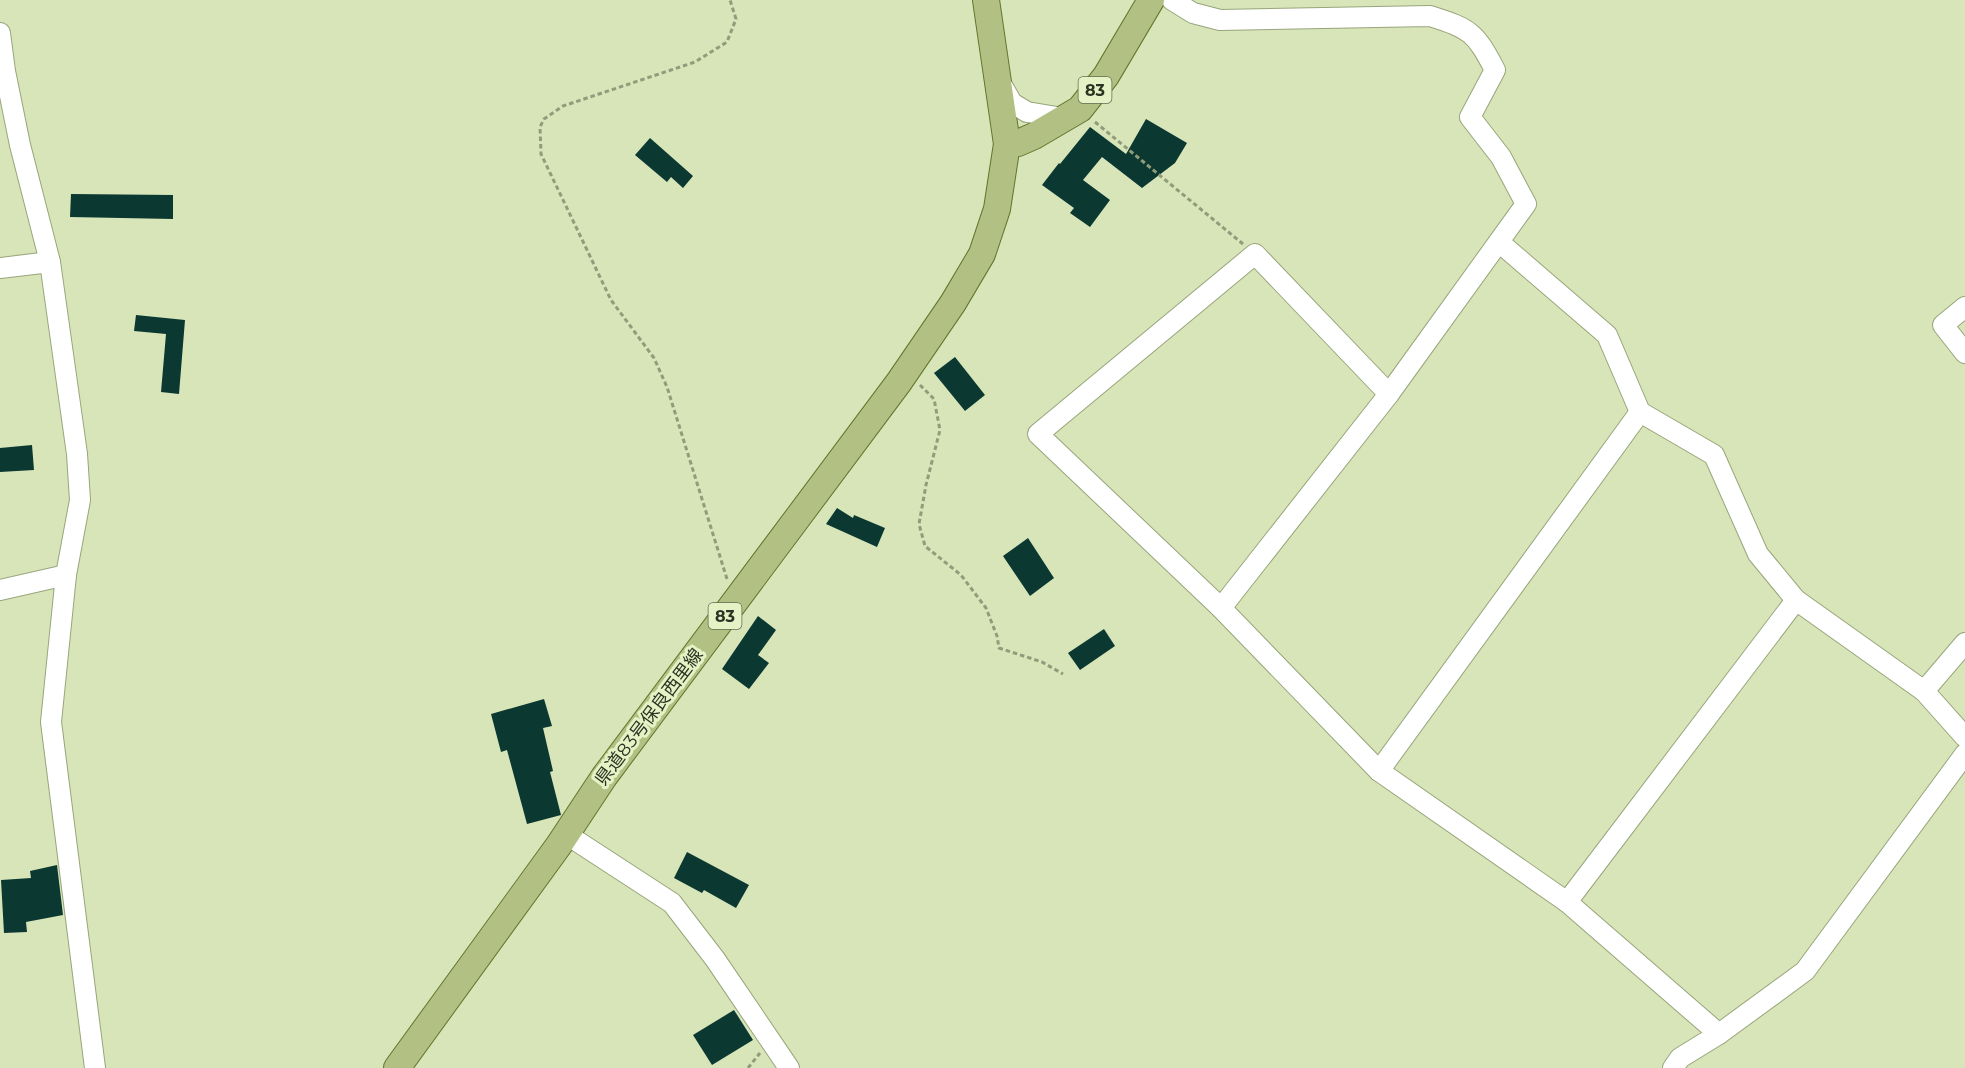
<svg xmlns="http://www.w3.org/2000/svg" width="1965" height="1068" viewBox="0 0 1965 1068" font-family="Montserrat,'Noto Sans JP',sans-serif">
<rect width="100%" height="100%" fill="#d7e5b9"/>
<g fill="#0c3832">
<path d="M1146,119L1187,143L1175,163L1142,188L1102,157L1083,180L1110,200L1090,227L1070,213L1074,208L1042,185L1059,163L1060,164L1090,127L1126,154Z"/>
<path d="M650,138L693,176L683,188L671,177L667,182L635,155Z"/>
<path d="M71,194L173,195V219L70,217Z"/>
<path d="M136,315L185,320L179,394L161,392L166,334L134,331Z"/>
<path d="M955,357L985,395L965,411L934,373Z"/>
<path d="M32,445L34,470L0,472V448Z"/>
<path d="M837,508L853,518L854,515L885,528L877,547L826,524Z"/>
<path d="M1028,538L1054,578L1030,596L1003,556Z"/>
<path d="M758,616L776,630L758,655L769,663L749,689L722,669Z"/>
<path d="M1104,629L1115,646L1080,670L1068,653Z"/>
<path d="M544,699L552,726L543,728L553,771L550,772L561,815L527,824L507,750L501,752L491,714Z"/>
<path d="M687,852L749,885L736,908L704,890L702,893L674,878Z"/>
<path d="M57,865L63,915L26,922L27,932L4,933L1,880L31,878L30,871Z"/>
<path d="M734,1010L753,1040L712,1065L693,1035Z"/>
</g>
<g fill="none" stroke-linecap="round" stroke-linejoin="round">
<g stroke="#98a57b" stroke-width="22">
<g id="minor">
<path d="M1172,0L1193,13L1220,20L1430,16C1471,29 1475,32 1495,70L1470,117L1501,157L1526,204L1389,394L1221,608"/>
<path d="M0,33L5,71L20,145L50,262L77,454L80,500L66,575L51,722L95,1068"/>
<path d="M1000,82L1012,103L1027,112L1063,118"/>
<path d="M1499,242L1607,335L1640,412L1714,455L1758,554L1796,600L1924,691"/>
<path d="M0,268L50,262"/>
<path d="M1965,307L1943,325L1965,353"/>
<path d="M1389,394L1255,254L1038,434L1221,608L1379,771L1567,902L1719,1034"/>
<path d="M0,590L66,575"/>
<path d="M1965,643L1924,691L1965,737"/>
<path d="M1379,771L1640,412"/>
<path d="M566,834L672,903L715,959L789,1068"/>
<path d="M1567,902L1796,600"/>
<path d="M1673,1068L1680,1058L1719,1034L1805,971L1965,754"/>
</g>
</g>
<g stroke="#62742b" stroke-width="28">
<g id="major">
<path d="M1007,144L1018,143L1034,136L1080,109L1106,76L1151,0"/>
<path d="M397,1068L559,845L604,777L899,382L953,303L982,254L997,209L1007,144L986,0"/>
</g>
</g>
<g stroke="#919c7b" stroke-width="3" stroke-dasharray="4.5 3" stroke-linecap="butt">
<path d="M1095,122L1243,244"/>
<path d="M920,385L934,399L940,430L926,485L919,524L925,546L961,575L986,608L997,636L999,648L1042,662L1063,674"/>
<path d="M727,579L667,387L654,358L611,300L541,154L540,127L544,119L563,106L695,62L727,42L736,19L730,0"/>
<path d="M748,1068L760,1053"/>
</g>
<use href="#minor" stroke="#fff" stroke-width="20"/>
<use href="#major" stroke="#b2c183" stroke-width="26"/>
</g>
<g text-anchor="middle" dominant-baseline="central" stroke-width="6" stroke-linejoin="round" paint-order="stroke">
<g fill="#e4f2c6" stroke="#646c53" stroke-width="1.5">
<rect x="1078.5" y="77" width="33" height="26" rx="4.5"/>
<rect x="708.5" y="603" width="33" height="26" rx="4.5"/>
</g>
<g font-size="16" font-weight="bold" fill="#2d3322">
<text x="1095" y="90">83</text>
<text x="725" y="616">83</text>
</g>
<g font-size="18" fill="#2d3322" stroke="#e4f2c6">
<text transform="translate(649 717) rotate(-53)">県道83号保良西里線</text>
</g>
</g>
</svg>
